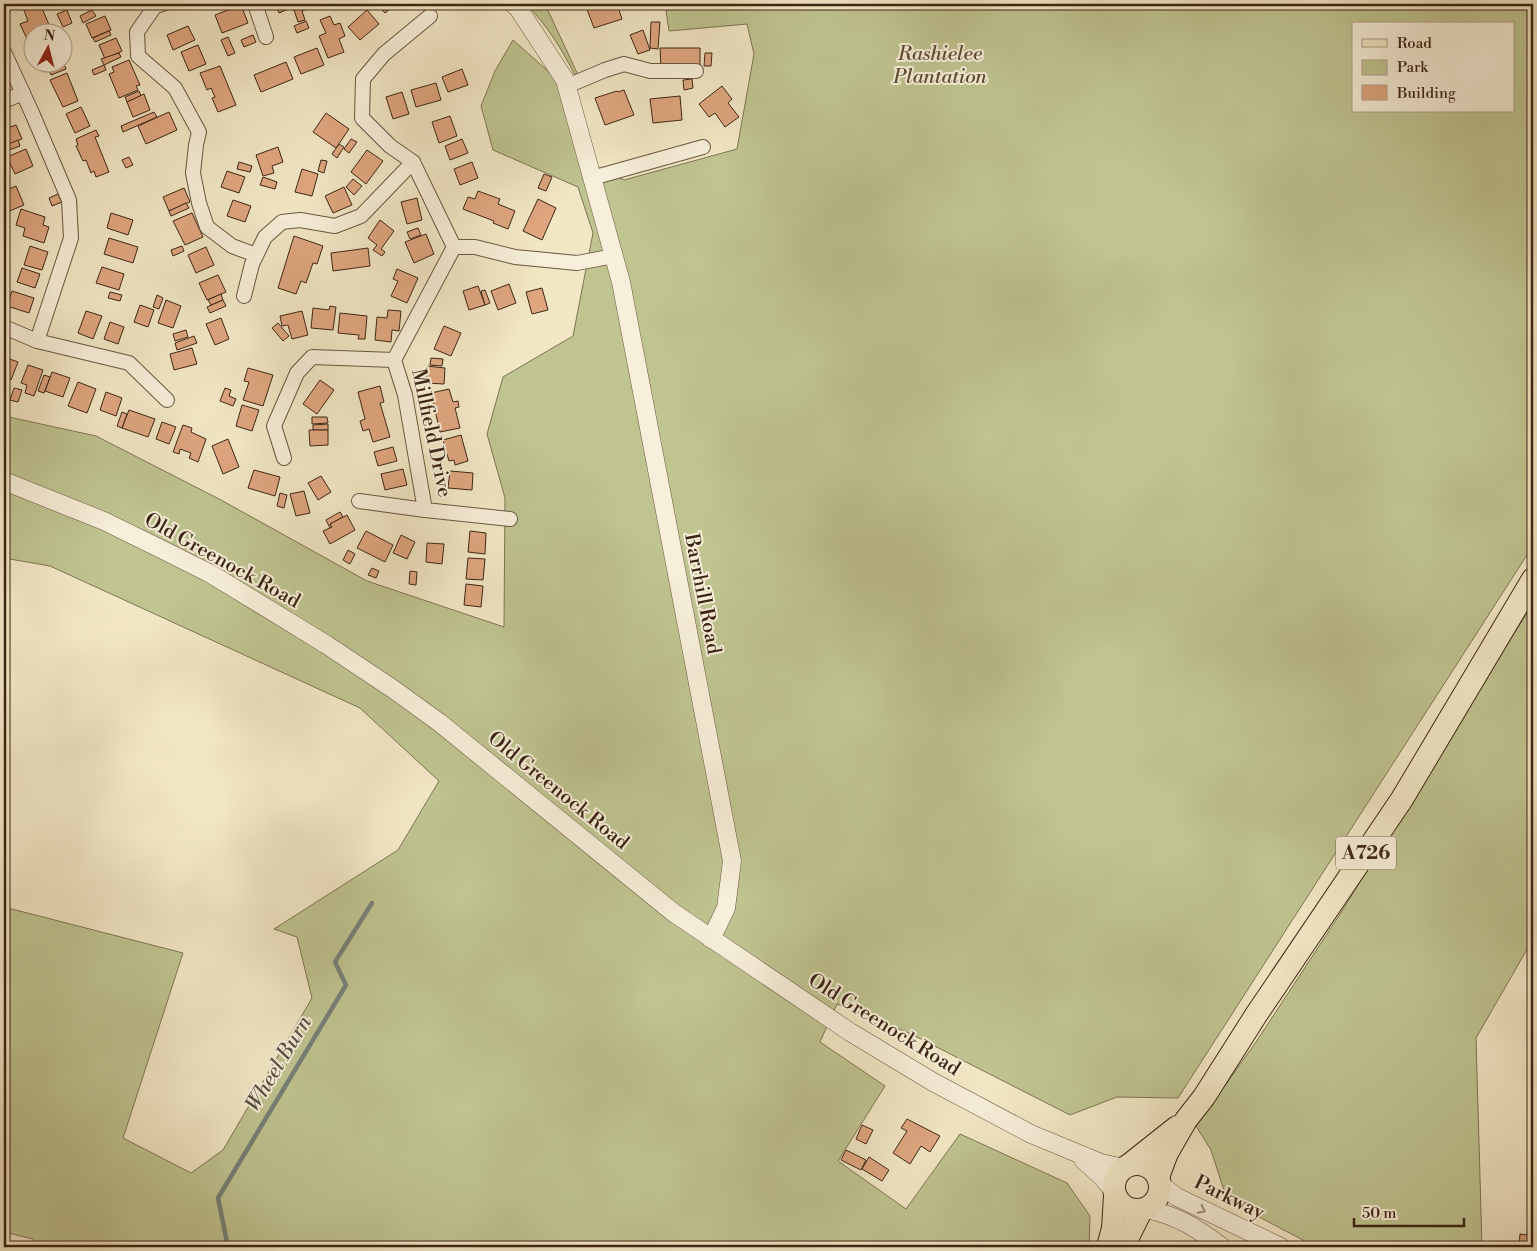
<svg xmlns="http://www.w3.org/2000/svg" width="1537" height="1251" viewBox="0 0 1537 1251" font-family="'Libre Bodoni',serif">
<rect width="100%" height="100%" fill="#f2e7c5"/>
<filter id="stains"><feTurbulence type="fractalNoise" baseFrequency=".004" numOctaves="4"/><feColorMatrix values="0 0 0 0 .2 0 0 0 0 .09 0 0 0 0 .02 0 0 0 .5 -.17"/></filter>
<radialGradient id="worn" r=".72"><stop offset=".6" stop-color="#630" stop-opacity="0"/><stop offset="1" stop-color="#630" stop-opacity=".3"/></radialGradient>
<g fill="#bfc491" stroke="#7e7453" fill-rule="evenodd">
<path d="M526,4H545L579,77L577,79C563,51 548,26 526,4Z"/>
<path d="M665,4H1533V542L1527,555L1178,1098L1117,1097L1070,1115L911,1034L837,1004L820,1042L885,1086L838,1161L906,1209L960,1134L1067,1183L1090,1216L1089,1247H39L33,1239L4,1232V907L183,953L123,1138L191,1173L223,1150L312,998L297,937L274,929L398,850L439,781L360,708L50,566L4,558V416L96,436L221,500L367,581L504,627L505,498L487,434L503,377L573,336L593,233L578,187L493,150L481,106L495,71L513,40L557,79L580,158L624,180L737,149L754,54L747,24L669,31ZM1353,24H1513V111H1353Z"/>
<path d="M1533,604V939L1476,1038L1482,1247H1316L1227,1200L1211,1150L1196,1126L1256,1042L1344,908L1458,721Z"/>
</g>
<g fill="none" stroke-linecap="round" stroke-linejoin="round">
<path stroke="#768178" stroke-width="4.5" d="M228,1247L218,1198L346,985L335,962L372,903"/>
</g>
<g fill="#dfa680" stroke="#3d2515">
<path d="M32,4H40L51,29L43,32H32V37L27,39L20,24L28,21L23,8Z"/>
<path d="M76,4H100L103,5L101,9L90,5L88,10L76,5Z"/>
<path d="M275,4H294L295,6L279,13Z"/>
<path d="M300,4H321L302,11L305,20L298,22L294,10L301,7Z"/>
<path d="M377,4H396L385,13Z"/>
<path d="M585,4H608L609,7L617,4L622,19L594,28Z"/>
<path d="M241,5L248,23L222,33L215,15Z"/>
<path d="M67,10L72,23L63,27L57,14Z"/>
<path d="M92,10L96,16L83,23L80,16Z"/>
<path d="M367,10L379,24L360,40L348,27Z"/>
<path d="M105,16L111,30L92,38L86,24Z"/>
<path d="M330,16L334,25L340,23L345,36L339,39L344,52L328,58L319,36L326,33L320,20Z"/>
<path d="M306,21L309,28L297,33L294,26Z"/>
<path d="M651,22H660L658,49L650,48Z"/>
<path d="M188,26L195,40L173,50L167,35Z"/>
<path d="M643,30L650,50L638,54L630,35Z"/>
<path d="M109,31L111,35L95,42L93,38Z"/>
<path d="M253,35L256,42L244,47L241,40Z"/>
<path d="M228,37L235,53L228,56L221,40Z"/>
<path d="M116,38L122,51L105,59L99,45Z"/>
<path d="M198,45L206,64L189,71L181,52Z"/>
<path d="M317,48L324,65L301,74L294,57Z"/>
<path d="M660,48H700V67L661,68Z"/>
<path d="M119,53L121,57L104,65L101,59Z"/>
<path d="M705,53H712L711,66H704Z"/>
<path d="M129,60L140,85L136,86L138,90L119,98L109,74L114,72L112,67Z"/>
<path d="M40,62H61L62,65L44,72Z"/>
<path d="M286,62L293,79L261,92L254,75Z"/>
<path d="M64,64L66,69L51,75L49,70Z"/>
<path d="M104,65L106,70L94,75L92,70Z"/>
<path d="M220,66L236,105L218,112L212,98L215,97L211,88L207,90L200,73Z"/>
<path d="M462,69L468,85L448,92L442,77Z"/>
<path d="M67,73L78,101L63,107L50,80Z"/>
<path d="M692,79L693,88L684,90L683,80Z"/>
<path d="M436,83L441,100L416,107L411,90Z"/>
<path d="M722,86L732,99L728,103L739,117L725,127L715,113L709,117L699,104Z"/>
<path d="M624,90L634,115L605,125L595,98L617,91L618,92Z"/>
<path d="M139,91L141,96L127,102L125,97Z"/>
<path d="M402,92L409,114L393,119L386,97Z"/>
<path d="M144,94L150,110L133,117L127,102Z"/>
<path d="M680,96L682,120L653,123L650,99Z"/>
<path d="M81,107L90,126L75,133L66,114Z"/>
<path d="M154,112L157,117L123,132L121,126Z"/>
<path d="M169,112L177,130L146,144L138,126Z"/>
<path d="M326,113L349,129L336,148L313,132Z"/>
<path d="M450,116L457,136L439,143L432,122Z"/>
<path d="M16,125L22,139L4,146V129Z"/>
<path d="M96,130L99,136L95,137L109,172L96,177L94,171L91,173L86,160L83,161L76,146L78,145L76,139Z"/>
<path d="M351,139L357,142L349,153L344,149Z"/>
<path d="M462,139L468,153L450,160L445,146Z"/>
<path d="M18,140L20,146L4,152V146Z"/>
<path d="M339,144L344,147L337,158L332,154Z"/>
<path d="M278,147L283,162L272,166L274,173L263,176L256,155Z"/>
<path d="M26,149L33,166L15,174L7,157Z"/>
<path d="M367,150L383,161L366,184L351,172Z"/>
<path d="M129,157L133,165L126,168L122,160Z"/>
<path d="M321,160L327,161L324,173L318,171Z"/>
<path d="M239,162L252,166L250,172L237,169Z"/>
<path d="M472,162L478,178L460,185L454,169Z"/>
<path d="M302,169L318,174L312,196L295,192Z"/>
<path d="M227,171L245,177L239,193L221,187Z"/>
<path d="M544,174L552,177L546,191L538,188Z"/>
<path d="M263,177L277,182L275,189L260,185Z"/>
<path d="M353,179L362,186L354,195L346,187Z"/>
<path d="M16,186L24,205L5,213L4,191Z"/>
<path d="M344,187L352,205L333,213L325,196Z"/>
<path d="M184,188L190,202L169,211L163,197Z"/>
<path d="M478,191L500,199L498,204L515,211L508,229L493,223L494,221L463,209L468,197L475,199Z"/>
<path d="M58,194L62,202L52,206L49,198Z"/>
<path d="M417,198L422,220L407,224L401,202Z"/>
<path d="M538,199L556,208L542,240L523,231Z"/>
<path d="M233,200L251,206L245,222L227,216Z"/>
<path d="M186,203L189,208L171,216L169,211Z"/>
<path d="M21,209L45,217L43,225L49,227L44,243L23,236L25,228L16,225Z"/>
<path d="M111,213L133,220L128,235L107,228Z"/>
<path d="M192,213L203,237L185,245L173,221Z"/>
<path d="M380,220L394,231L381,249L385,252L382,256L373,250L377,245L368,238Z"/>
<path d="M418,228L421,235L410,239L407,232Z"/>
<path d="M426,234L434,254L414,263L405,242Z"/>
<path d="M294,236L323,246L317,264L313,263L306,283L301,281L296,294L278,288Z"/>
<path d="M109,238L138,247L133,263L104,254Z"/>
<path d="M30,246L48,252L42,270L24,265Z"/>
<path d="M182,246L184,251L173,256L171,250Z"/>
<path d="M206,247L214,265L196,273L188,255Z"/>
<path d="M368,248L370,266L333,271L331,253Z"/>
<path d="M102,267L124,274L119,290L96,283Z"/>
<path d="M22,268L40,274L35,288L17,282Z"/>
<path d="M397,269L418,278L407,303L391,296L398,281L393,279Z"/>
<path d="M218,275L226,292L207,300L199,283Z"/>
<path d="M509,284L516,303L498,310L491,291Z"/>
<path d="M478,286L485,305L469,310L463,291Z"/>
<path d="M542,288L548,310L532,314L526,292Z"/>
<path d="M485,290L490,303L485,305L481,291Z"/>
<path d="M12,291L34,298L29,313L7,306Z"/>
<path d="M110,292L122,295L120,301L108,298Z"/>
<path d="M221,294L223,300L211,305L208,300Z"/>
<path d="M157,295L163,298L159,309L153,307Z"/>
<path d="M166,300L181,306L173,328L158,323Z"/>
<path d="M223,300L226,306L210,313L207,307Z"/>
<path d="M140,305L154,310L148,327L134,322Z"/>
<path d="M330,306L336,307L333,330L311,328L313,308L329,310Z"/>
<path d="M388,310L401,311L399,331L392,330L391,342L375,340L377,317L387,318Z"/>
<path d="M86,311L102,316L93,339L78,333Z"/>
<path d="M302,311L308,335L292,339L288,325L282,326L280,316Z"/>
<path d="M340,313L367,316L365,339H358L359,335L338,333Z"/>
<path d="M221,318L229,339L215,345L206,324Z"/>
<path d="M110,322L124,327L118,344L104,339Z"/>
<path d="M278,323L289,336L283,341L272,328Z"/>
<path d="M444,326L461,333L451,356L434,349Z"/>
<path d="M186,330L188,337L175,341L173,334Z"/>
<path d="M194,336L197,343L177,350L175,343Z"/>
<path d="M192,348L197,364L174,370L170,354Z"/>
<path d="M4,357L18,362L11,380L4,377Z"/>
<path d="M431,358L443,359L442,366L430,365Z"/>
<path d="M28,365L43,370L34,396L25,393L27,385L21,383Z"/>
<path d="M427,366L445,368L444,384L425,383Z"/>
<path d="M248,368L273,375L263,406L243,400L249,382L244,381Z"/>
<path d="M52,372L70,378L63,397L45,391Z"/>
<path d="M44,375L50,377L44,393L38,391Z"/>
<path d="M320,380L334,390L317,414L303,404Z"/>
<path d="M78,382L96,389L87,413L68,406Z"/>
<path d="M380,386L384,402L380,403L390,437L373,442L369,429L363,431L360,421L365,419L358,392Z"/>
<path d="M14,388L22,390L18,402L10,400Z"/>
<path d="M225,388L231,390L229,396L236,399L233,406L220,401Z"/>
<path d="M449,389L453,402L458,401L459,407L455,408L460,428L440,432L431,393Z"/>
<path d="M106,392L122,398L116,416L100,410Z"/>
<path d="M242,405L259,410L252,431L236,426Z"/>
<path d="M129,410L155,419L148,437L122,428Z"/>
<path d="M122,412L127,414L122,428L117,426Z"/>
<path d="M312,417H327L328,423L312,424Z"/>
<path d="M162,422L176,427L169,444L156,439Z"/>
<path d="M328,424V430H313V425Z"/>
<path d="M183,425L192,428L191,432L206,439L198,462L189,458L191,453L180,449L179,454L173,452Z"/>
<path d="M309,430H328V445L310,446Z"/>
<path d="M461,435L468,461L455,465L454,460L449,461L443,440Z"/>
<path d="M228,439L239,467L223,474L212,446Z"/>
<path d="M393,447L397,461L378,466L374,452Z"/>
<path d="M403,469L407,485L385,490L381,474Z"/>
<path d="M254,470L280,477L275,496L248,488Z"/>
<path d="M450,471L473,473L472,490L448,488Z"/>
<path d="M321,476L331,492L318,500L308,483Z"/>
<path d="M304,491L310,513L296,516L290,494Z"/>
<path d="M280,493L287,495L284,508L277,506Z"/>
<path d="M340,512L343,517L330,524L332,527L330,528L326,520Z"/>
<path d="M347,515L355,530L330,544L323,531L332,527L330,524Z"/>
<path d="M366,531L393,545L385,562L357,548Z"/>
<path d="M470,531L486,533L485,554L468,552Z"/>
<path d="M401,535L415,542L407,559L393,553Z"/>
<path d="M427,543L444,544L442,564L426,562Z"/>
<path d="M348,550L355,554L350,564L343,560Z"/>
<path d="M468,558L485,559L483,580L466,579Z"/>
<path d="M372,568L379,571L376,578L368,575Z"/>
<path d="M410,571L417,572L416,585L409,584Z"/>
<path d="M466,584L483,586L481,607L464,605Z"/>
<path d="M907,1119L940,1136L930,1152L921,1146L910,1164L893,1153L907,1131L901,1128Z"/>
<path d="M862,1125L873,1130L866,1144L856,1139Z"/>
<path d="M846,1150L866,1160L861,1170L841,1160Z"/>
<path d="M869,1157L889,1170L882,1181L862,1169Z"/>
<path d="M1528,1220H1533V1236L1527,1235Z"/>
<path d="M1520,1234L1533,1236V1247H1519Z"/>
</g>
<g fill="none" stroke-linecap="round" stroke-linejoin="round">
<g stroke="#6a5641" stroke-width="16">
<g id="minor">
<path d="M163,4L155,6L137,32L138,56L175,88L199,132L196,145L193,173L199,203L207,227L232,246L256,255"/>
<path d="M255,4L266,37"/>
<path d="M430,16L384,54L363,79L362,118L390,146L413,162L454,247"/>
<path d="M4,52L32,113L69,200L71,238L37,341"/>
<path d="M567,86L605,70L624,64L650,71H696"/>
<path d="M4,101L23,93"/>
<path d="M592,178L703,147"/>
<path d="M454,247L394,360L405,395L425,510L510,519"/>
<path d="M454,247H475L515,257L577,263L614,256"/>
<path d="M244,296L252,264L265,237L282,222L300,220L335,226L361,216L413,162"/>
<path d="M4,327L37,341L129,363L167,400"/>
<path d="M284,458L274,426L297,373L312,357L394,360"/>
<path d="M359,501L425,510"/>
</g>
</g>
<g stroke="#6a5641" stroke-width="19">
<g id="tertiary">
<path d="M513,4L518,8L565,80L621,282L732,861L726,908L711,939"/>
<path d="M4,481L104,521L163,550L211,574L327,645L393,689L440,723L674,913L850,1032L933,1082L1031,1134L1101,1163L1124,1168"/>
<path d="M1083,1160L1101,1176L1114,1191"/>
<path d="M1161,1185L1177,1197L1281,1247"/>
<path d="M1147,1209C1180,1217 1195,1227 1222,1247"/>
</g>
</g>
<g stroke="#3d2515" stroke-width="24">
<g id="primary">
<circle cx="1137" cy="1187" r="23"/>
<path d="M1129,1165L1177,1127"/>
<path d="M1158,1177L1167,1153L1186,1120L1204,1097L1256,1015L1402,799L1533,579"/>
<path d="M1108,1247L1113,1228L1115,1196"/>
<path d="M1123,1247L1141,1211"/>
</g>
</g>
<use href="#minor" stroke="#f7efd9" stroke-width="14"/>
<use href="#tertiary" stroke="#f7efd9" stroke-width="18"/>
<use href="#primary" stroke="#f2e7c5" stroke-width="22"/>
</g>
<defs><path id="oneway-chevron" d="M-2-3.5L2.5 0L-2 3.5" fill="none" stroke-width="1.6" stroke-linecap="round" stroke-linejoin="round" transform="scale(1.25)"/></defs>
<use stroke="#9a8a77" href="#oneway-chevron" transform="translate(1202 1210) rotate(26)"/>
<g text-anchor="middle" dominant-baseline="central" stroke-width="4" stroke-linejoin="round" paint-order="stroke">
<rect fill="#f7efd9" stroke="#756250" stroke-width="1" x="1336" y="836.5" width="60" height="33" rx="4"/>
<g font-size="19" font-weight="bold" fill="#3d2515">
<text x="1366" y="853">A726</text>
</g>
<g font-size="20" font-style="italic" fill="#5e4d34" stroke="#f7efd9">
<text x="940" y="54">Rashielee<tspan x="940" dy="23">Plantation</tspan></text>
</g>
<g font-size="20" fill="#3d2515" stroke="#f7efd9">
<text transform="translate(431 433) rotate(78)">Millfield Drive</text>
<text transform="translate(222 561) rotate(29)">Old Greenock Road</text>
<text transform="translate(702 594) rotate(79)">Barrhill Road</text>
<text transform="translate(558 791) rotate(39)">Old Greenock Road</text>
<text transform="translate(884 1025) rotate(32)">Old Greenock Road</text>
<text transform="translate(1229 1198) rotate(26)">Parkway</text>
</g>
<g font-size="21" font-style="italic" fill="#5a5347" stroke="#f7efd9">
<text transform="translate(279 1064) rotate(-59)">Wheel Burn</text>
</g>
</g>
<rect width="1537" height="1251" fill="none" stroke="#f2e7c5" stroke-width="20"/>
<rect x="5" y="5" width="1527" height="1241" fill="none" stroke="#3d2515" stroke-width="2.5"/>
<rect x="10" y="10" width="1517" height="1231" fill="none" stroke="#3d2515"/>
<rect x="1352" y="22" width="162" height="90" fill="#f7efd9" stroke="#ad9e8b"/>
<rect x="1362" y="39" width="25" height="8" fill="#f2e7c5" stroke="#ad9e8b"/>
<text x="1397" y="48" font-size="15" fill="#3d2515">Road</text>
<rect x="1362" y="60" width="25" height="15" fill="#bfc491" stroke="#ad9e8b"/>
<text x="1397" y="72" font-size="15" fill="#3d2515">Park</text>
<rect x="1362" y="85" width="25" height="15" fill="#dfa680" stroke="#ad9e8b"/>
<text x="1397" y="98" font-size="15" fill="#3d2515">Building</text>
<g transform="translate(48 48) rotate(7)"><circle r="24" fill="#f7efd9" stroke="#ad9e8b"/>
<path d="M0-4L9 19L0 12L-9 19Z" fill="#8f2418"/>
<text y="-8" font-size="14" font-weight="bold" text-anchor="middle" fill="#3d2515">N</text>
</g>
<path d="M1354 1218v8h110v-8" fill="none" stroke="#3d2515" stroke-width="2.5"/>
<text x="1362" y="1218" font-size="15" fill="#3d2515" stroke="#f7efd9" stroke-width="4" paint-order="stroke">50 m</text>
<rect width="100%" height="100%" filter="url(#stains)"/>
<rect width="100%" height="100%" fill="url(#worn)"/>
</svg>
